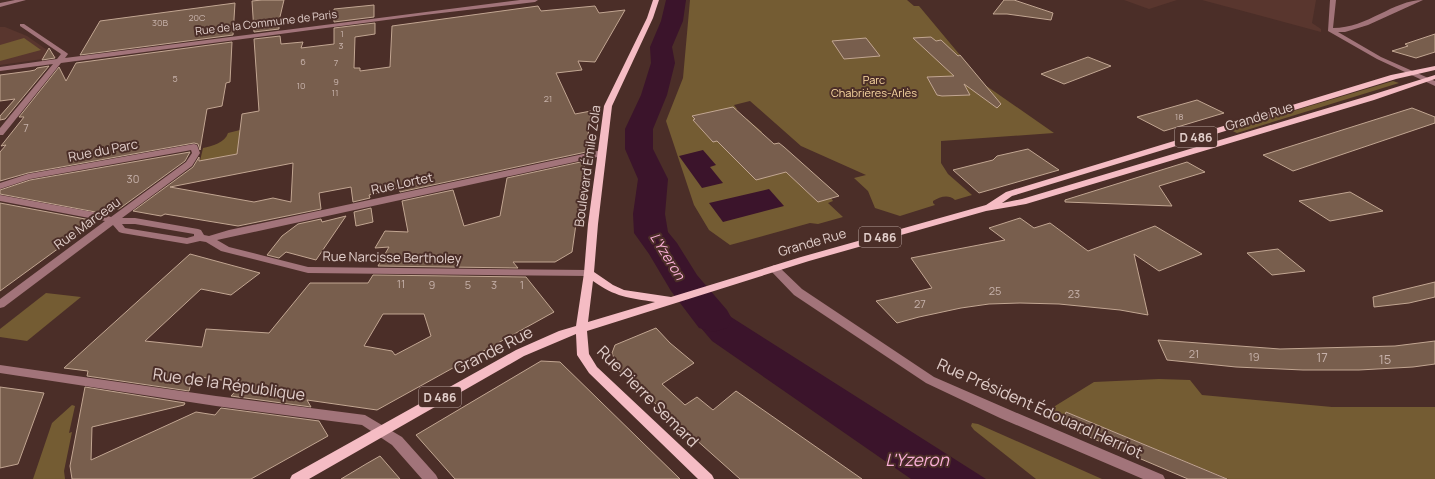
<svg xmlns="http://www.w3.org/2000/svg" width="1435" height="479" viewBox="0 0 1435 479" font-family="Manrope,sans-serif">
<rect width="100%" height="100%" fill="#4b2e28"/>
<g fill="#59362e">
<path d="M1124,0H1177L1149,9Z"/>
<path d="M1202,0H1316L1312,23L1321,29V32Z"/>
<path d="M0,27H5L27,36L57,57L0,65Z"/>
</g>
<g fill="#745c33">
<path d="M690,0H907L914,6H919L985,85L1054,133L941,141V163L948,174L972,195L955,200C948,194 940,197 933,201V203L935,205L900,216L875,208L868,191L854,178L866,175L801,146L750,101L734,105L737,109H736L744,119H747L762,132L760,133L771,144L779,143L839,196L831,198L833,201L828,203L843,217L818,224L810,223L730,245L709,230L694,205L666,121L683,78Z"/>
<path d="M24,38L41,50L0,61V45Z"/>
<path d="M1393,81L1399,83L1237,133L1230,130Z"/>
<path d="M240,130L237,154L200,161L203,148C212,146 225,143 228,133Z"/>
<path d="M46,293L81,297L27,341L0,337V329Z"/>
<path d="M1159,379L1190,380L1202,395L1332,407H1435V479H1228L1066,412L1061,425L1049,419L1047,411L1094,382Z"/>
<path d="M72,405L75,406L69,433L72,432L64,471L65,479H33L52,423Z"/>
<path d="M972,423L978,424L1102,479H1036L974,430L971,426Z"/>
</g>
<g fill="#3b142b">
<path d="M703,150L716,165L710,167L723,183L702,188L679,156Z"/>
<path d="M769,189L784,206L723,222L709,203Z"/>
<path d="M692,280L731,317L986,479H911L712,341L695,321L676,286Z"/>
</g>
<g fill="none" stroke-linecap="round" stroke-linejoin="round">
<path fill="#3b142b" fill-rule="evenodd" d="M666,0H686L683,21L672,47L675,63L667,95L653,129V149L668,179L665,214L668,232L677,243L697,275L727,310L732,319L727,328L713,332L699,328L671,291L649,254L634,233L633,214L638,179L625,149V129L641,95L651,63L650,47L661,21Z"/>
</g>
<g fill="#785e4d" stroke="#c2a692" fill-rule="evenodd">
<path d="M262,0H284L279,21V29L254,32L252,1Z"/>
<path d="M1004,0H1014L1053,13L1051,20L1007,14H993Z"/>
<path d="M235,3L233,35L80,55L100,21Z"/>
<path d="M374,5V17L334,22V9Z"/>
<path d="M538,6L541,11L595,6L599,13L625,10L595,62L578,61L582,70L556,73L575,114L591,111L586,152L400,192L399,188L369,195L370,198L353,202L351,187L319,193L321,209L238,226L165,214L161,216L133,211L193,167L199,157V161L237,154L242,114L259,111L254,39L280,36L281,44L303,42L301,48L334,44V28L375,23V34L355,37L354,68H360V71L390,67L392,26ZM293,163L291,202L273,198L254,202L170,187Z"/>
<path d="M1435,34V52L1416,58L1392,51L1408,46L1405,44Z"/>
<path d="M931,37L936,41L941,40L958,56L960,55L1001,104L997,108L964,84L970,95L942,96L937,95L927,77L954,76L913,38Z"/>
<path d="M866,38L880,56L844,59L832,41Z"/>
<path d="M232,42L230,82L226,83L222,106L207,109L200,150L198,144L194,143L28,173L0,181V152L6,145L1,146L24,117H19L59,67L66,81L76,63Z"/>
<path d="M49,48L55,58L42,60Z"/>
<path d="M1088,57L1111,66L1064,84L1041,74Z"/>
<path d="M49,66L5,119L0,120V116L15,99L0,101V75L30,71L35,70L37,68Z"/>
<path d="M1197,100L1224,113L1164,131L1137,117Z"/>
<path d="M733,107L774,144L779,143L784,147L839,196L818,202L786,172L756,180L717,141L713,142L693,120L695,119L692,116Z"/>
<path d="M1412,108L1435,117V123L1293,171L1263,155Z"/>
<path d="M1028,149L1059,170L979,193L953,170L993,160L997,156Z"/>
<path d="M190,152L185,161L119,209L114,208L106,214L0,194V190L30,180Z"/>
<path d="M585,161L572,252L555,262H513L518,268L378,266L389,247L375,248L385,231L408,232L402,201L453,190L464,226L500,216L507,178Z"/>
<path d="M1187,162L1205,172L1159,186L1172,206L1065,202V200Z"/>
<path d="M1350,192L1383,211L1330,221L1299,201Z"/>
<path d="M0,203L96,221L0,291Z"/>
<path d="M371,208L373,222L356,226L354,212Z"/>
<path d="M346,216L316,260L286,252L279,258L267,255L282,236L298,224L321,219L322,222Z"/>
<path d="M1020,218L1034,228L1050,223L1088,251L1155,226L1202,254L1159,271L1134,254L1148,315L1120,310L1059,304L1020,303L989,304L961,308L919,317L897,323L876,301L932,288L911,258L1005,240L989,228Z"/>
<path d="M1278,249L1305,271L1272,275L1247,253Z"/>
<path d="M190,254L260,273L231,295L201,289L145,341L202,347L206,329L269,333L310,283H368L373,275L526,277L554,312L377,410L307,400L311,407L231,396L243,383L193,376L189,391L87,376L88,371L64,368ZM383,314H424L431,336L395,355L392,351L364,346Z"/>
<path d="M1435,282V297L1409,303L1374,307L1373,297Z"/>
<path d="M656,328L670,343L694,363L662,384L685,405L697,397L713,410L736,391L862,479H740L619,371L612,353L615,345Z"/>
<path d="M1158,340L1280,349L1395,346L1435,341V364L1413,367L1359,370H1303L1236,367L1167,360Z"/>
<path d="M541,361L560,362L680,479H455L416,435Z"/>
<path d="M0,387L44,393L18,464L0,468Z"/>
<path d="M85,387L185,403L184,405L92,427L91,460L196,412L215,415L221,408L319,421L328,436L251,479H72L70,466Z"/>
<path d="M1066,412L1227,479H1188L1061,425Z"/>
<path d="M380,456L400,479H341L366,464Z"/>
</g>
<g fill="none" stroke-linecap="round" stroke-linejoin="round">
<g fill="#a2747a" fill-rule="evenodd">
<path d="M15,0H26L0,7V3Z"/>
<path d="M520,0H538L535,2L424,15L61,63L3,135H0V128L53,64L0,71V67L57,59L61,54L20,26V24H24L67,53L68,54L65,58Z"/>
<path d="M1330,0H1336L1333,28C1368,28 1393,0 1423,0L1368,25L1345,32H1338L1381,57L1435,81V86L1377,59L1328,31Z"/>
<path d="M194,144L197,145L200,153L192,166L122,218H135L198,229L201,230L204,235L209,236L229,230L602,150L605,151L606,153L602,156L217,240L229,247L308,267L589,270L594,273L589,276L308,273L221,251L206,242L200,241L187,244L122,233L119,232L113,225L4,307L0,308V299L105,221L0,201V195L98,213L111,217L186,162L192,153L191,150L186,151L30,179L0,189V183L28,174ZM122,224H135L194,234V236L187,238L125,228Z"/>
<path d="M774,265L778,266L802,289L934,377L1010,410L1163,475L1165,479H1143L1000,418L926,383L794,295L770,270L769,268Z"/>
<path d="M0,365L216,396L365,415L402,437L436,475L438,479H422L392,445L362,425L216,406L0,373Z"/>
</g>
<path fill="#f5bcc4" fill-rule="evenodd" d="M653,0H659L653,18L612,106L598,224L594,272L613,285L624,290L671,297L801,257L986,205L1006,192L1391,75L1435,66V70L1396,79L1012,196L1002,203L1022,199L1368,96L1435,75V79L1374,100L1026,204L986,211L809,261L587,331L589,354L597,367L712,475L714,479H698L589,373L577,355L576,334L524,356L309,479H290L292,475L516,350L559,331L576,326L584,273L588,224L604,106L647,18ZM593,281C615,297 629,298 655,302L588,322Z"/>
</g>
<g text-anchor="middle" dominant-baseline="central" stroke-width="4" stroke-linejoin="round" paint-order="stroke">
<g font-size="9" fill="#c7b2ab">
<text x="197" y="17">20C</text>
<text x="160" y="22">30B</text>
<text x="342" y="33">1</text>
<text x="341" y="45">3</text>
<text x="303" y="61">6</text>
<text x="336" y="62">7</text>
<text x="175" y="78">5</text>
<text x="336" y="81">9</text>
<text x="301" y="85">10</text>
<text x="335" y="92">11</text>
<text x="548" y="98">21</text>
<text x="1179" y="116">18</text>
</g>
<g font-size="11" fill="#e1ceca" stroke="#4b2e28">
<text transform="translate(266 22) rotate(-7)">Rue de la Commune de Paris</text>
</g>
<g font-size="11" fill="#fddba4" stroke="#4b2e28">
<text x="874" y="79">Parc<tspan x="874" dy="13">Chabrières-Arlès</tspan></text>
</g>
<g font-size="11" fill="#c7b2ab">
<text x="26" y="127">7</text>
<text x="133" y="178">30</text>
<text x="401" y="283">11</text>
<text x="432" y="284">9</text>
<text x="468" y="284">5</text>
<text x="494" y="284">3</text>
<text x="522" y="284">1</text>
<text x="995" y="290">25</text>
<text x="1074" y="293">23</text>
<text x="920" y="303">27</text>
<text x="1194" y="353">21</text>
<text x="1254" y="356">19</text>
</g>
<g fill="#4b2e28" stroke="#b49e99" stroke-width="1">
<rect x="1175" y="127" width="42" height="20" rx="3"/>
<rect x="859" y="227" width="42" height="20" rx="3"/>
<rect x="419" y="387" width="42" height="20" rx="3"/>
</g>
<g font-size="12" font-weight="bold" fill="#e1ceca">
<text x="1196" y="137">D 486</text>
<text x="880" y="237">D 486</text>
<text x="440" y="397">D 486</text>
</g>
<g font-size="13" fill="#e1ceca" stroke="#4b2e28">
<text transform="translate(1259 116) rotate(-17)">Grande Rue</text>
<text transform="translate(103 150) rotate(-11)">Rue du Parc</text>
<text transform="translate(587 166) rotate(-82)">Boulevard Émile Zola</text>
<text transform="translate(402 183) rotate(-12)">Rue Lortet</text>
<text transform="translate(87 223) rotate(-36)">Rue Marceau</text>
<text transform="translate(812 242) rotate(-16)">Grande Rue</text>
<text transform="translate(392 257) rotate(1)">Rue Narcisse Bertholey</text>
</g>
<g font-size="13" fill="#c7b2ab">
<text x="1322" y="357">17</text>
<text x="1385" y="359">15</text>
</g>
<g font-size="14" font-style="italic" fill="#faafd7" stroke="#4b2e28">
<text transform="translate(668 256) rotate(58)">L'Yzeron</text>
</g>
<g font-size="16" fill="#e1ceca" stroke="#4b2e28">
<text transform="translate(493 350) rotate(-27)">Grande Rue</text>
<text transform="translate(229 384) rotate(8)">Rue de la République</text>
<text transform="translate(648 396) rotate(45)">Rue Pierre Semard</text>
<text transform="translate(1040 408) rotate(24)">Rue Président Édouard Herriot</text>
</g>
<g font-size="17" font-style="italic" fill="#faafd7" stroke="#4b2e28">
<text x="917" y="459">L'Yzeron</text>
</g>
</g>
</svg>
